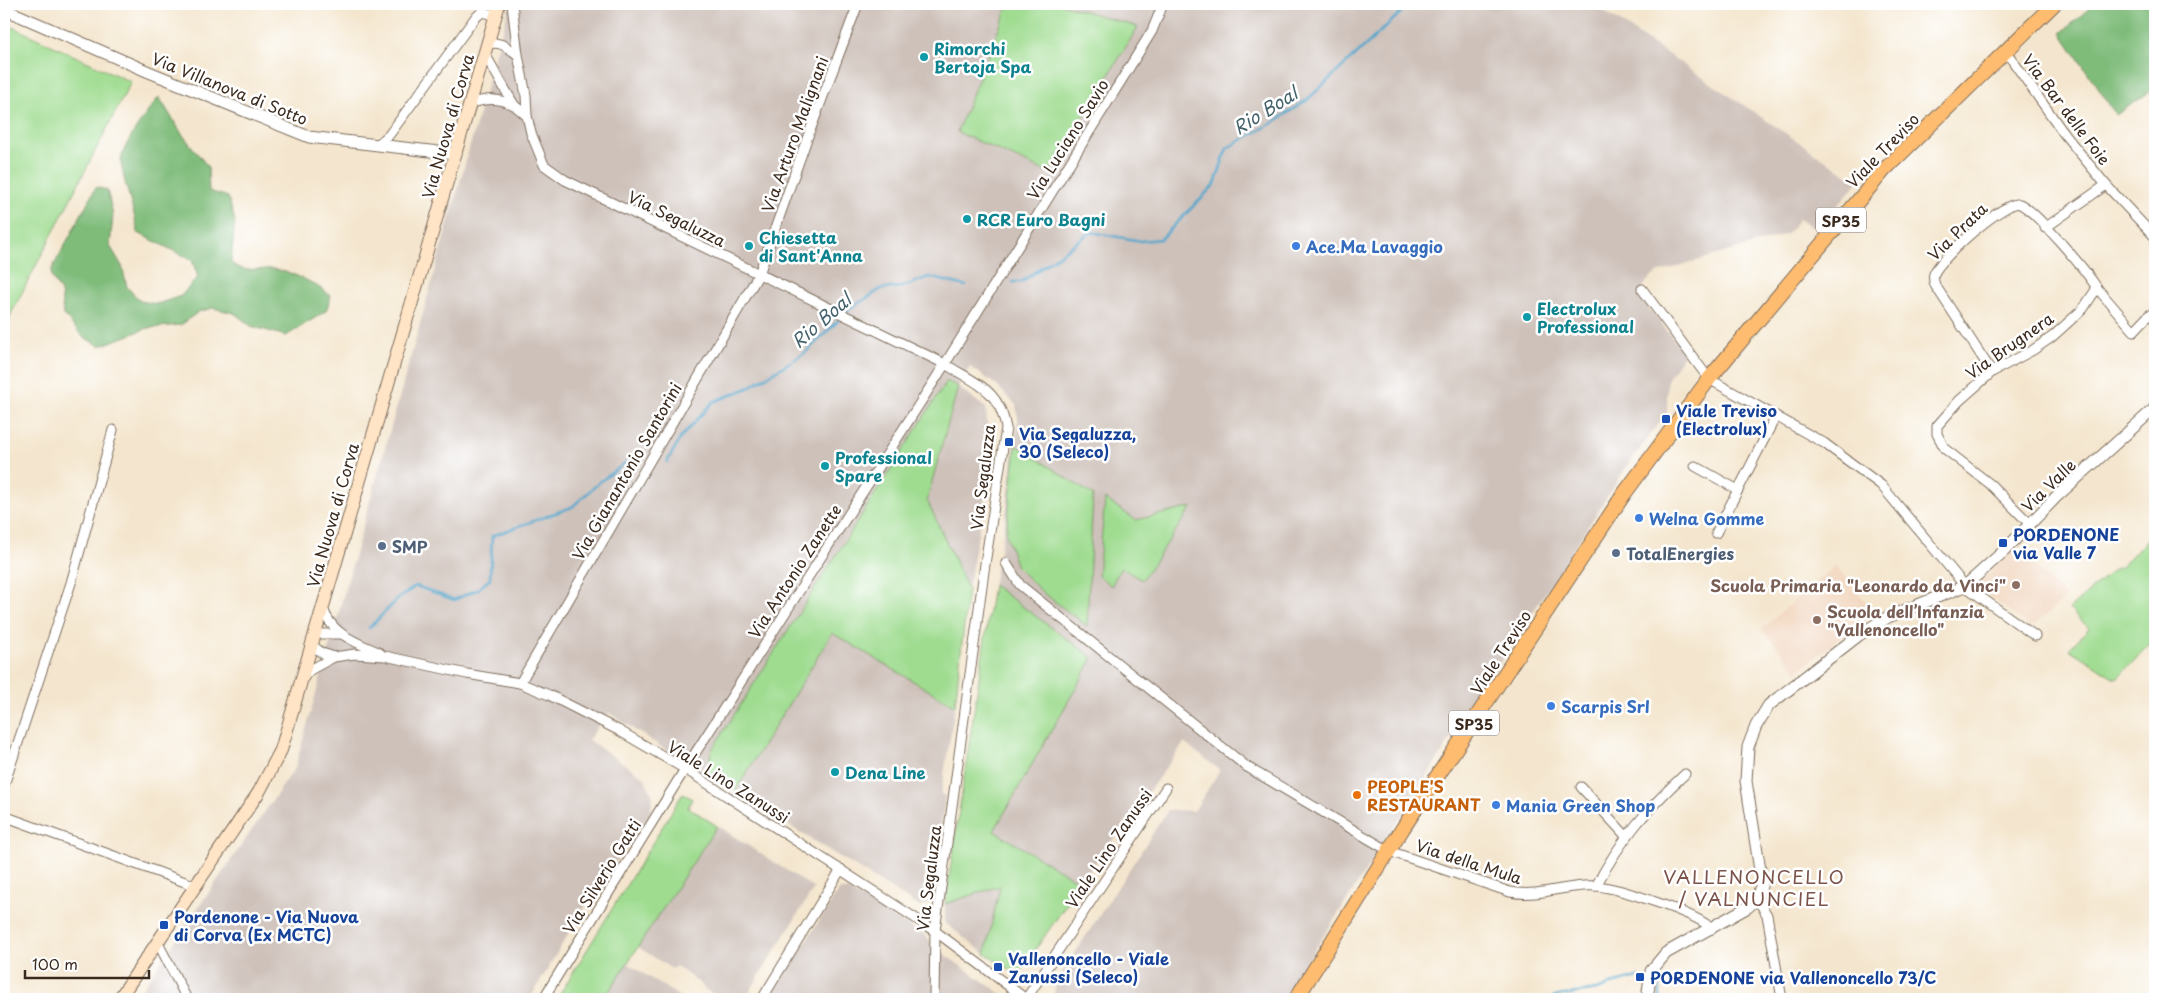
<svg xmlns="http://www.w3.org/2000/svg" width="2159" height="1003" viewBox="0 0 2159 1003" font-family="'Playpen Sans',sans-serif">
<rect width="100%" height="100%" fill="#fff"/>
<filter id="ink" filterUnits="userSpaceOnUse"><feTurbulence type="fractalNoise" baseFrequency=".02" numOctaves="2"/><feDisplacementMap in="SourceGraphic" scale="10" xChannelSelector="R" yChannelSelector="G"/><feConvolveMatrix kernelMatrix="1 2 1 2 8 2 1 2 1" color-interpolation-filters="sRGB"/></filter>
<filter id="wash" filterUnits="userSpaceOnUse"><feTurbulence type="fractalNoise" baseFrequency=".0096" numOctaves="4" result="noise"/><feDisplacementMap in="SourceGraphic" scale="20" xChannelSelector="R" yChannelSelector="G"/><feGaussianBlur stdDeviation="1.12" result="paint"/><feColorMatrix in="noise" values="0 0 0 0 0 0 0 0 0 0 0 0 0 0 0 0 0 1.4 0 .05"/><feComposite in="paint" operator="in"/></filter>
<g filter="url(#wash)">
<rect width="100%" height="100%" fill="#f4e6ce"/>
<g fill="#f1d5bd">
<path d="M2017,548L2066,597L2035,625L2029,626L1978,588V583Z"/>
<path d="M1835,566L1874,611L1798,671L1761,629Z"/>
</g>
<g fill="#cec1ba">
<path d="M510,4H1593L1858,182L1816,230L1799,219L1787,234L1657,273L1647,281L1638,295L1685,353L1667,380V413L1627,466L1283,999H1056L1054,994L1056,982L1168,810L1194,811L1220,770L1184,743L1081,883L1018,975L985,954L945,923V904L993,585L1004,530L1018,419L1016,405L995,384L970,367L958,387L986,408L990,470L968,589L955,706L941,794L945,796L939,842L930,838L923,892L932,897L931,902L920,907L748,800L736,790L677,757L609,713L588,740L644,777L653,797L650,813L578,917L530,999H135L295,768Z"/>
<path d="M683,793L692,799L688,807L814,888L745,999H720L703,988L702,985L676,966L672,969L638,947L627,963L683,999H557Z"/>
<path d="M839,890H848L925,935L942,953L1009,999H769Z"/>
</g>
<g fill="#9fdc90" stroke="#6d8357">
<path d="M1009,4H1061L1138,27L1049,173L957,132Z"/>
<path d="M4,23L131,82L11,314L4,341Z"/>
<path d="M947,381L958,387L927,500L968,589L955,706L832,633L736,790L707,774L711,751Z"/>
<path d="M1016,445L1093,495L1087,626L1042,592L1017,567L1006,535Z"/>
<path d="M1105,499L1136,520L1192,507L1142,580L1121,568L1111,586L1098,575Z"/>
<path d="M2155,531V640L2117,678L2113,677L2069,649L2089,628L2069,609L2115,569L2121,567Z"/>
<path d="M993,585L1093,658L994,831L1081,883L1018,975L985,954L1000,886L945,904Z"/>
<path d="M683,793L692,799L688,807L717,826L604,999H557Z"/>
</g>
<g fill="#7fbc7a" stroke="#5d734c">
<path d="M2094,4H2155V88L2116,115L2061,33Z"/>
<path d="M159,97L182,134L208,167L209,191L228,197L235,221L231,263C249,276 260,266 279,270C299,275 316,284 331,296L326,311L286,336L251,326L234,313L213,308L198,312L181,325L148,328L100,346L83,337L63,314L61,292L51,276L52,269L96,187L107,190L113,215L110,246L122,266L127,287L140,301L157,304L181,296L198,277L192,260L138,233C134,209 125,187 121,164C119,148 149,110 159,97Z"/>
</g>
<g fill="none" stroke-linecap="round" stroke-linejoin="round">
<g stroke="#50a6cc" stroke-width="2.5">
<path d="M1013,282H1021L1091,232L1141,241L1161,239L1215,184L1227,148L1271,124L1307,100L1410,4"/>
<path d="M667,462L681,437L713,402L748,388L805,353L851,308L881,289L902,287L929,277L966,286"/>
<path d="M369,628L399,598L416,586L454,600L478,589L490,579L492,536L572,507L602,480L639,453"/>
<path d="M1655,981L1660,987V999"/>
<path d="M1549,999C1565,992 1583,994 1600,989C1612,984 1625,980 1638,977"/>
</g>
</g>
</g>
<g filter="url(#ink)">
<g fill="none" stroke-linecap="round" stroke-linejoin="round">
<g stroke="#7c6c5c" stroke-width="11">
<g id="minor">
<path d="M512,4L518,55"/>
<path d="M488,44C501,41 507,47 518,55L526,95L527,116"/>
<path d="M2005,50L2065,135L2106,185L2155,237"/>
<path d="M485,54L514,105L527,116L531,133L544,165L565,180L945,364C976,384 999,388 1006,428L985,564L935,931L934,999"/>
<path d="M470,104C488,98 497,98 514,105"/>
<path d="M377,145L389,135L475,18L482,12L496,15"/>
<path d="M2045,228L2106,185"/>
<path d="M2097,288L2134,331L2149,315L2155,313"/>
<path d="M1642,289L1709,379L1824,443L1881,485L1965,586L2035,636"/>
<path d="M1992,372L1935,285C1934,282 1933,277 1934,274C1939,259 2007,198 2020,204C2036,211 2087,272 2097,288L2083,309L2052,337L2033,350L1992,372L1959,401L1937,426V434L1945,449L1990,484L2030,524"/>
<path d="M1695,466L1738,490"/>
<path d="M1716,533L1776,416"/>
<path d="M1006,563L1020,585L1247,767L1389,851L1510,892C1542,898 1568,883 1597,886C1618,888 1699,914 1712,929"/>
<path d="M323,607C329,634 358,643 380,653"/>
<path d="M314,634H341"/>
<path d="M312,645L322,653L334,657"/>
<path d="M303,678L310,670L334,657L355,654L385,656L467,674L520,683L549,695L618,730L685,769L935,931L1026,999"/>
<path d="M520,683L759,274L808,136L858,4"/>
<path d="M4,785L71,583L113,430"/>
<path d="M1581,787L1626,836"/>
<path d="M4,816L196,886"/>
<path d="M1596,886C1621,839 1646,810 1685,774"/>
<path d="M1757,898L1767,915L1782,999"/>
<path d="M158,943L187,999"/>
<path d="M543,999L685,769L945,364L1152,31L1163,4"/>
<path d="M762,999L841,869"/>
<path d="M1026,999L1166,788"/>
</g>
</g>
<g stroke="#7c6c5c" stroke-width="13">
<g id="tertiary">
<path d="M4,9L149,72L309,137L456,154"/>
<path d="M1647,999L1651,971L1666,953L1748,907L1757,898L1762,883L1746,781L1748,747L1756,726L1769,705L1859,635L1888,617L1965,586L2004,551L2056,497L2155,408"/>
</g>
</g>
<g stroke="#7c6c5c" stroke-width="14">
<path id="secondary" d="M119,999L259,792L281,750L499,4"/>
</g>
<g stroke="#7c6c5c" stroke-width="16">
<path id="primary" d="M1296,999L1403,828L1624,494L1709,379L1884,170L2054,4"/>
</g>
<use href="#minor" stroke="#fff" stroke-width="9"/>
<use href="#tertiary" stroke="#fff" stroke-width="11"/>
<use href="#secondary" stroke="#ffe4c6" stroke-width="12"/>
<use href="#primary" stroke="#febc70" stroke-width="14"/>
</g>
</g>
<g fill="#0f9aa8" stroke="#fff" stroke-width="2">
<circle cx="924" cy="57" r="5"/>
<circle cx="967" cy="219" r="5"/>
<circle cx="749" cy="246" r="5"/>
<circle cx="1527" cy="317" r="5"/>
<circle cx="825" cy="466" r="5"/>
<circle cx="835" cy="772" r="5"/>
</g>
<g fill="#3f7fe0" stroke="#fff" stroke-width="2">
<circle cx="1296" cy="246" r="5"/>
<circle cx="1639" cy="518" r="5"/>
<circle cx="1551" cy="706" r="5"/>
<circle cx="1496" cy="805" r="5"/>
</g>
<g fill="#1a4fb4" stroke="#fff" stroke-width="2">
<rect x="1661" y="414" width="10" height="10" rx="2.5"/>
<rect x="1004" y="437" width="10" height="10" rx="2.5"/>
<rect x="1998" y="538" width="10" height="10" rx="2.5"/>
<rect x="159" y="920" width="10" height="10" rx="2.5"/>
<rect x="993" y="962" width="10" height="10" rx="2.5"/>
<rect x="1635" y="972" width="10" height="10" rx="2.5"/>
</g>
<g fill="#5c6f8a" stroke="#fff" stroke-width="2">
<circle cx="382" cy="546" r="5"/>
<circle cx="1616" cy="553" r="5"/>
</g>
<g fill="#8d6e63" stroke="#fff" stroke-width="2">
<circle cx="2016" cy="585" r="5"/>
<circle cx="1817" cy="620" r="5"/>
</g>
<circle fill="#e8710a" stroke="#fff" stroke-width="2" cx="1357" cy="795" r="5"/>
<g text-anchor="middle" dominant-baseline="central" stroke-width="5" stroke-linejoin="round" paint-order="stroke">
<g fill="#fff" stroke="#766a62" stroke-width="1">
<rect x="1816" y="207.5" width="50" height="25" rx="4"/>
<rect x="1449" y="710.5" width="50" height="25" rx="4"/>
</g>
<g font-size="15" font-weight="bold" fill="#3b2a1e">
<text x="1841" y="220">SP35</text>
<text x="1474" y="723">SP35</text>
</g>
<g font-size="16" font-weight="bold" fill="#0d838f" stroke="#fff" text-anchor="start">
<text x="934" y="48">Rimorchi<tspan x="934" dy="18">Bertoja Spa</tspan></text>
<text x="977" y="219">RCR Euro Bagni</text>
<text x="759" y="237">Chiesetta<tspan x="759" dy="18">di Sant'Anna</tspan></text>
<text x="1537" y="308">Electrolux<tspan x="1537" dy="18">Professional</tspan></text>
<text x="835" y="457">Professional<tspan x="835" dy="18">Spare</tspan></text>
<text x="845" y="772">Dena Line</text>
</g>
<g font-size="16" fill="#3b2a1e" stroke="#fff">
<text transform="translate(230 88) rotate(22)">Via Villanova di Sotto</text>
<text transform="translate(2067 109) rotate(53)">Via Bar delle Foie</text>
<text transform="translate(447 126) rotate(-74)">Via Nuova di Corva</text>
<text transform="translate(794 134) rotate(-70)">Via Arturo Malignani</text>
<text transform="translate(1067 139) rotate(-58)">Via Luciano Savio</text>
<text transform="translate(1882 150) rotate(-46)">Viale Treviso</text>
<text transform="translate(677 218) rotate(26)">Via Segaluzza</text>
<text transform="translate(1957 231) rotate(-44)">Via Prata</text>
<text transform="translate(2009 345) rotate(-35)">Via Brugnera</text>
<text transform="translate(626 471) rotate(-60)">Via Gianantonio Santorini</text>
<text transform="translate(982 477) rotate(-83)">Via Segaluzza</text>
<text transform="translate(2048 485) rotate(-44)">Via Valle</text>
<text transform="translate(332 515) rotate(-74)">Via Nuova di Corva</text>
<text transform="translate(794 571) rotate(-57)">Via Antonio Zanette</text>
<text transform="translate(1500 652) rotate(-57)">Viale Treviso</text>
<text transform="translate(729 781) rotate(32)">Viale Lino Zanussi</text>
<text transform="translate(1108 848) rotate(-56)">Viale Lino Zanussi</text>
<text transform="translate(1469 861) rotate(18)">Via della Mula</text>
<text transform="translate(601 876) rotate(-58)">Via Silverio Gatti</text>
<text transform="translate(928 878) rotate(-83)">Via Segaluzza</text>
</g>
<g font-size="16" font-weight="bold" fill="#366cbe" stroke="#fff" text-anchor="start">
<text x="1306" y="246">Ace.Ma Lavaggio</text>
<text x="1649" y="518">Welna Gomme</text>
<text x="1561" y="706">Scarpis Srl</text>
<text x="1506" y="805">Mania Green Shop</text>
</g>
<g font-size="16" font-weight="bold" fill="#164399" stroke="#fff" text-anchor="start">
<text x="1676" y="410">Viale Treviso<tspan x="1676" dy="18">(Electrolux)</tspan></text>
<text x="1019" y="433">Via Segaluzza,<tspan x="1019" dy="18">30 (Seleco)</tspan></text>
<text x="2013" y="534">PORDENONE<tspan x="2013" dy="18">via Valle 7</tspan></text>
<text x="174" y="916">Pordenone - Via Nuova<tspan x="174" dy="18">di Corva (Ex MCTC)</tspan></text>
<text x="1008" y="958">Vallenoncello - Viale<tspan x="1008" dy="18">Zanussi (Seleco)</tspan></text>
<text x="1650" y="977">PORDENONE via Vallenoncello 73/C</text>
</g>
<g font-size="16" font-weight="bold" fill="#4e5e75" stroke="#fff" text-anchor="start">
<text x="392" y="546">SMP</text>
<text x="1626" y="553">TotalEnergies</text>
</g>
<g font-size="16" font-weight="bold" fill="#785e54" stroke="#fff" text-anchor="end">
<text x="2006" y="585">Scuola Primaria "Leonardo da Vinci"</text>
<text x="1827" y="611" text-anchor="start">Scuola dell’Infanzia<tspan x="1827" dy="18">"Vallenoncello"</tspan></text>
</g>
<g font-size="16" font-weight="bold" fill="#c56008" stroke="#fff" text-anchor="start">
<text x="1367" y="786">PEOPLE'S<tspan x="1367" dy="18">RESTAURANT</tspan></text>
</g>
<g font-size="18" font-style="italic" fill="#44626c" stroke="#fff">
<text transform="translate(1265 110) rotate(-32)">Rio Boal</text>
<text transform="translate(821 320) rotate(-41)">Rio Boal</text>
</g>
<g font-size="19" letter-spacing="1" fill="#7b544b" stroke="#fff">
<text x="1754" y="876">VALLENONCELLO<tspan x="1754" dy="22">/ VALNUNCIEL</tspan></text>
</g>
</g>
<rect width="2159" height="1003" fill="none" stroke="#fff" stroke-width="20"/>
<path d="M25 970v8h124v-8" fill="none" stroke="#3b2a1e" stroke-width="2.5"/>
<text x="32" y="970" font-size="15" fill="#3b2a1e" stroke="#ffffff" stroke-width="4" paint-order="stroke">100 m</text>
</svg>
